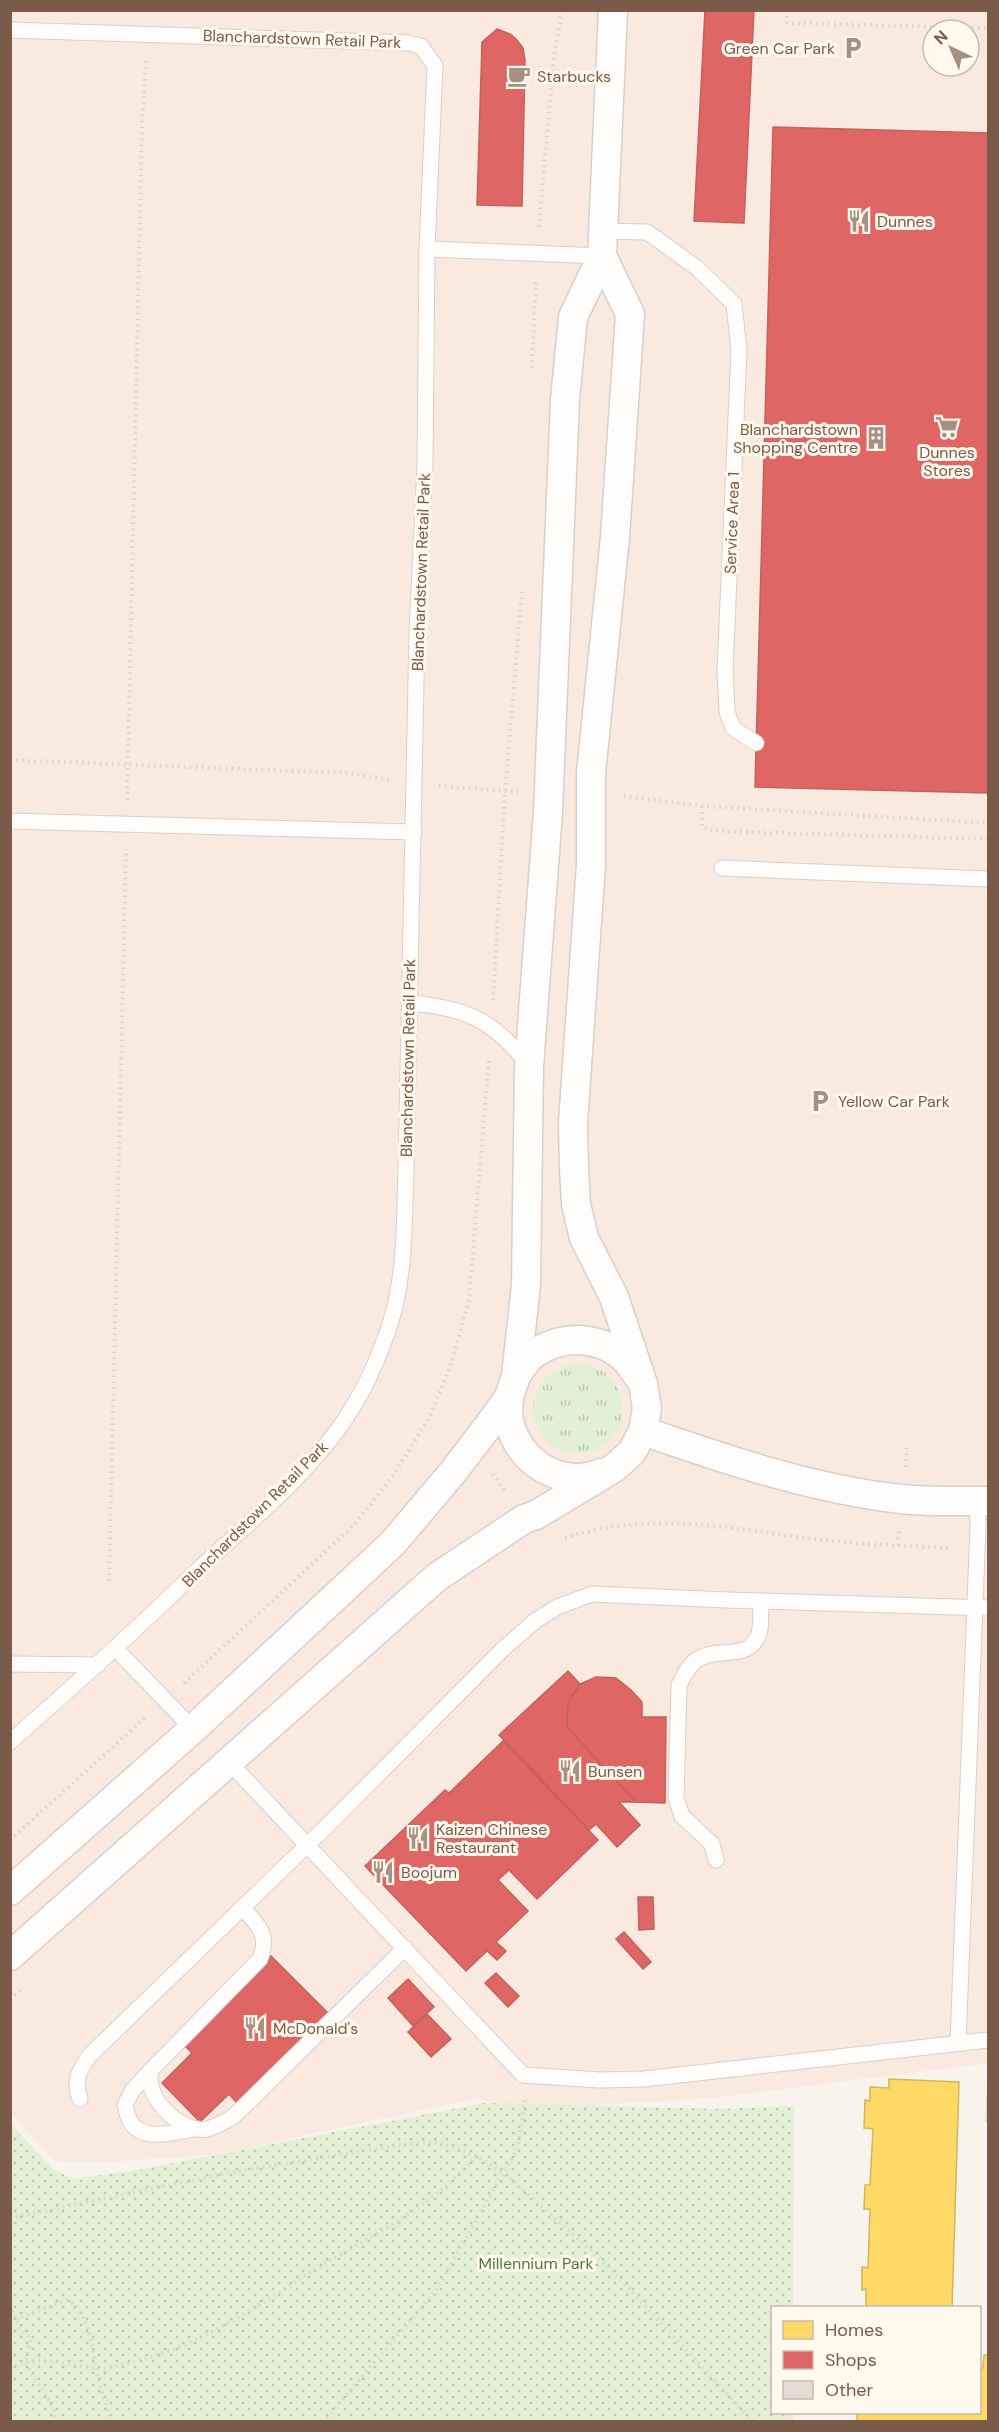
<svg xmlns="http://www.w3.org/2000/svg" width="999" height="2432" viewBox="0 0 999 2432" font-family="'DM Sans',sans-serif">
<defs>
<pattern id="grass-tufts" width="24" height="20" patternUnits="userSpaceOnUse" patternTransform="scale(1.5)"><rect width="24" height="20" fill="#e4f0d5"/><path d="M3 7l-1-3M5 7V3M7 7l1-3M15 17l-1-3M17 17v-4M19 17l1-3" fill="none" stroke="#bec5af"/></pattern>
<pattern id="park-dots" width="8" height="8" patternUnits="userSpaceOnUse" patternTransform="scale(1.5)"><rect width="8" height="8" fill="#e4f0d5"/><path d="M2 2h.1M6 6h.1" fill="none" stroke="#bec5af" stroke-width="1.8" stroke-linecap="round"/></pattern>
</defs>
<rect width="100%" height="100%" fill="#f8f4ec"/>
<path fill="#f9e9df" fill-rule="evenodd" d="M11,11H988V2063L711,2098L510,2110L478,2098L213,2155L104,2162L55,2161L11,2114ZM933,30H969V66H933Z"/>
<circle fill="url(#grass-tufts)" cx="578" cy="1409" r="45"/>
<path fill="url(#park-dots)" d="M484,2103L716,2109L794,2106L793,2307L772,2308V2412L793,2413V2421H11V2124L53,2169L72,2179L137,2170Z"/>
<g fill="#ffd966" stroke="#d7b35d" stroke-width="1.5">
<path d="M889,2079L959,2082L952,2308H866V2289L862,2290V2267L868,2268L870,2209H864L865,2185H870L873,2129L864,2128L865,2100L870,2101V2087L889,2088Z"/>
<path d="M984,2355H988V2422H857V2412H980V2368H983Z"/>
</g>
<g fill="#e06666" stroke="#c1625d" stroke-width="1.5">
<path d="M705,10H754L744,223L694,221Z"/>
<path d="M497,29L510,34L516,39L523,48L525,60L522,206L477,205L482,42Z"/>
<path d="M773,127L988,133V793L755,787Z"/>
<path d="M568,1671L580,1684L568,1703L567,1727L636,1802H619L640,1825L617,1847L596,1824L589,1830L499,1735Z"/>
<path d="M596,1677L616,1678L631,1690L642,1702V1717H666L665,1803L636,1802L567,1727L568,1703L580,1684Z"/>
<path d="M503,1741L598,1840L537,1899L509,1870L498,1880L528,1911L496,1942L506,1951L497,1960L487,1951L466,1971L365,1866L445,1790L449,1793Z"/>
<path d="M638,1897H653L654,1929L639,1930Z"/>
<path d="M624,1932L651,1962L643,1969L616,1939Z"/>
<path d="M271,1956L328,2013L237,2103L229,2094L200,2122L162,2083L192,2053L182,2043Z"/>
<path d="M496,1973L519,1996L508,2007L485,1983Z"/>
<path d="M408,1979L434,2007L413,2026L388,1998Z"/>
<path d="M427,2014L451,2039L431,2057L408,2032Z"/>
</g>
<path fill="#e5dcd3" stroke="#e2d7cd" stroke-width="1.5" d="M988,2077V2121H986Z"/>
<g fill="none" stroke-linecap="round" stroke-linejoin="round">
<g stroke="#d8d0c8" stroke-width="17">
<g id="service">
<path d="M10,30L408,43L421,46L435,66L427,249L425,465L417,633L406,1169C404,1221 406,1277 389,1327C379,1357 366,1387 349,1413C314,1469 250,1522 201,1567C139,1627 75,1685 10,1742"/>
<path d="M603,231L647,232L697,268L734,304L739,350L725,671L727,712L733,728L756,743"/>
<path d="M427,249L602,256"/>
<path d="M10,821L414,832"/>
<path d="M722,868L988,879"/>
<path d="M410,1003C466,1008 492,1019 527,1063"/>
<path d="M116,1649L193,1729"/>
<path d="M10,1664L98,1665"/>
<path d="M230,1763L523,2075L600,2080L644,2079L988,2040"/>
<path d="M716,1860L712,1844L682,1816L676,1798L679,1685C684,1676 689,1664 698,1659C719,1646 748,1662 759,1634C762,1624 760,1611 761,1601"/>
<path d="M242,1907C258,1926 270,1933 260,1959L150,2071C150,2076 150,2082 151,2086C155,2107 185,2133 207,2129C216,2127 225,2121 233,2117L405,1948"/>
<path d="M958,2043L978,1526L977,1501"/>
<path d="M150,2071L132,2091L125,2105C126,2110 128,2118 131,2123C145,2142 174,2132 193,2129"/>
<path d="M80,2099C73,2081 79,2070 90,2055L327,1826L503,1649L535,1621L557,1607L592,1594L727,1600L988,1608"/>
</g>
</g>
<g stroke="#d8d0c8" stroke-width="31">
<g id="minor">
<path d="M516,1376C520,1370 525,1362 530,1357C564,1329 615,1336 637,1375"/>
<path d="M509,1397C509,1404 507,1413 509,1420C517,1462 561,1489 601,1473"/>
<path d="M643,1431C727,1460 812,1489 901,1499C930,1502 960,1501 988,1501"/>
<path d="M10,1891L193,1729L393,1543L453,1472L489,1425L509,1397L516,1376L526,1285L529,1066L548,812L565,400L573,317L602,256L613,10"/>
<path d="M10,1956L437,1577L524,1519L536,1515L614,1468L632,1452L643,1431L647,1408L643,1384L614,1297L584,1238L576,1204L574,1170L573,1123L591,864V773L615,537L630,314L602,256"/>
</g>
</g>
<g stroke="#dbd3cd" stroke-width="4" stroke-dasharray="1.5 4.5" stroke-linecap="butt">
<path d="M787,10V23L988,28"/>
<path d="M539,227L553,63L562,10"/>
<path d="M532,368L536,280"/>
<path d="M10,760L347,773L390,780"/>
<path d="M439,786L518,792"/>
<path d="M624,796L702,806L988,823"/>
<path d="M127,800L142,124L146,61"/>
<path d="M702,806V827L714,831L988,839"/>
<path d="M493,1000L505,792L522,591"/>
<path d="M905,1467L907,1443"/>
<path d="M493,1474L505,1492"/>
<path d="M565,1538C645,1512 719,1526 800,1537C850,1544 901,1546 951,1548"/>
<path d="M897,1545L899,1531"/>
<path d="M109,1581L126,849"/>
<path d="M184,1683L353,1526L393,1476L429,1418L450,1367L469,1301L489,1058"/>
<path d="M10,1840L147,1716"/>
<path d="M10,1999L23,1988"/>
<path d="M10,2218L228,2173L399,2145L438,2142L476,2156L504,2173L607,2265L753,2422"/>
<path d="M10,2305L19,2327L31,2340L25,2362L54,2409L57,2422"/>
<path d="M10,2321L68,2300C92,2318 91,2346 97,2372C101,2388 106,2405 111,2422"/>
<path d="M10,2369C39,2352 64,2365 94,2368C107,2370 126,2364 139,2360C204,2344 264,2301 321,2266C372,2235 438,2203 476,2156"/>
<path d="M323,2422L435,2292L518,2147L525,2100"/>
</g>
<use href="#service" stroke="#fefdfc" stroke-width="15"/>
<use href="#minor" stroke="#fefdfc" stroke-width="28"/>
</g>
<defs>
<g id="parking-bare" transform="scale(1.8)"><path d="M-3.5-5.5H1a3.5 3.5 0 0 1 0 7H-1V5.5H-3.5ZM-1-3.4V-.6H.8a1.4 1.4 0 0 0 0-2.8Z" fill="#a69081" stroke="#fff9ee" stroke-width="2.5" paint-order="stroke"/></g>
<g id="cafe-bare" transform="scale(1.8)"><path d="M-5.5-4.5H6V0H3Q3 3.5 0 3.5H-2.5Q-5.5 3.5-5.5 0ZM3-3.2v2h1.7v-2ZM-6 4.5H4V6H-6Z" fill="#a69081" stroke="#fff9ee" stroke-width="2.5" paint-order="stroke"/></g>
<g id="restaurant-bare" transform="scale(1.8)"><path d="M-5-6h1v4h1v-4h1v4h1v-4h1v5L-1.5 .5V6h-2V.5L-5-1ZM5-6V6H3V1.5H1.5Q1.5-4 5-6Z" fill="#a69081" stroke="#fff9ee" stroke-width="2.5" paint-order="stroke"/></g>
<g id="supermarket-bare" transform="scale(1.8)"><path d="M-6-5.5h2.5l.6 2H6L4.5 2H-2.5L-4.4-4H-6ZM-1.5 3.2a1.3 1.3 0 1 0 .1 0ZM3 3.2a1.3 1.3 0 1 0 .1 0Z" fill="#a69081" stroke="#fff9ee" stroke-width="2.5" paint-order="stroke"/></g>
<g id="building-bare" transform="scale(1.8)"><path d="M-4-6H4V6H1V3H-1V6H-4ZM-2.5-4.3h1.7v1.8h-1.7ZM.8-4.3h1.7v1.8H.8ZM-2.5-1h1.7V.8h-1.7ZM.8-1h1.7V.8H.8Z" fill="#a69081" stroke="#fff9ee" stroke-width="2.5" paint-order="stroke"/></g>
</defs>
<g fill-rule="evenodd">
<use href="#parking-bare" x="853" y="48"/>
<use href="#cafe-bare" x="519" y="76"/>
<use href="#restaurant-bare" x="859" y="221"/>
<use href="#supermarket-bare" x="947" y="427"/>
<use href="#building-bare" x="876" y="438"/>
<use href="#parking-bare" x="820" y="1101"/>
<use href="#restaurant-bare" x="570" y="1771"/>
<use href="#restaurant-bare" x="418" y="1838"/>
<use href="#restaurant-bare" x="383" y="1872"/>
<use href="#restaurant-bare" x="255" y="2028"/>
</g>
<g text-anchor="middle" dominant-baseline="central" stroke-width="6" stroke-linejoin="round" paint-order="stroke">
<g font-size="16" fill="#7a5a48" stroke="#fff9ee">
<text transform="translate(302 39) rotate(2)">Blanchardstown Retail Park</text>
<text transform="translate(732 523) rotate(-88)">Service Area 1</text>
<text transform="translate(421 572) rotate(-88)">Blanchardstown Retail Park</text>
<text transform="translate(408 1058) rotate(-89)">Blanchardstown Retail Park</text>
<text transform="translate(255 1514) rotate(-45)">Blanchardstown Retail Park</text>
</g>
<g font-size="16" fill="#7a5a48" stroke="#fff9ee" text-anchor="start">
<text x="835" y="48" text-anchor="end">Green Car Park</text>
<text x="537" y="76">Starbucks</text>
<text x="877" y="221">Dunnes</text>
<text x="858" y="429" text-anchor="end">Blanchardstown<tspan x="858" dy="18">Shopping Centre</tspan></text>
<text x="947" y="452" text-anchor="middle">Dunnes<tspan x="947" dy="18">Stores</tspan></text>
<text x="838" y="1101">Yellow Car Park</text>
<text x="588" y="1771">Bunsen</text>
<text x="436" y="1829">Kaizen Chinese<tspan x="436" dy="18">Restaurant</tspan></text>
<text x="401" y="1872">Boojum</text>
<text x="273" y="2028">McDonald's</text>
</g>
<g font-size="16" fill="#4e7a3c" stroke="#fff9ee">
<text x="536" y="2263">Millennium Park</text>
</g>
</g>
<rect width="999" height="2432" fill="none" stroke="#7a5a48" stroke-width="24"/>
<rect x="771" y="2306" width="210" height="108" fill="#fff9ee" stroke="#cab9ac" stroke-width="1.5"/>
<rect x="783" y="2321" width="30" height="18" fill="#ffd966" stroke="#cab9ac" stroke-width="1.5"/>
<text x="825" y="2336" font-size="18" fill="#7a5a48">Homes</text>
<rect x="783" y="2351" width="30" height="18" fill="#e06666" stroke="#cab9ac" stroke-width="1.5"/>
<text x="825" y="2366" font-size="18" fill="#7a5a48">Shops</text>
<rect x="783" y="2381" width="30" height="18" fill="#e5dcd3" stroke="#cab9ac" stroke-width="1.5"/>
<text x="825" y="2396" font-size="18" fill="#7a5a48">Other</text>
<g transform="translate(951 48) rotate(316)"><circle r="28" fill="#fff9ee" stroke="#cab9ac" stroke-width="1.5"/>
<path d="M0-4.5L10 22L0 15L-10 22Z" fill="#a69081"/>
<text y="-9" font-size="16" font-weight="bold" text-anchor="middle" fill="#7a5a48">N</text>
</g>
</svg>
